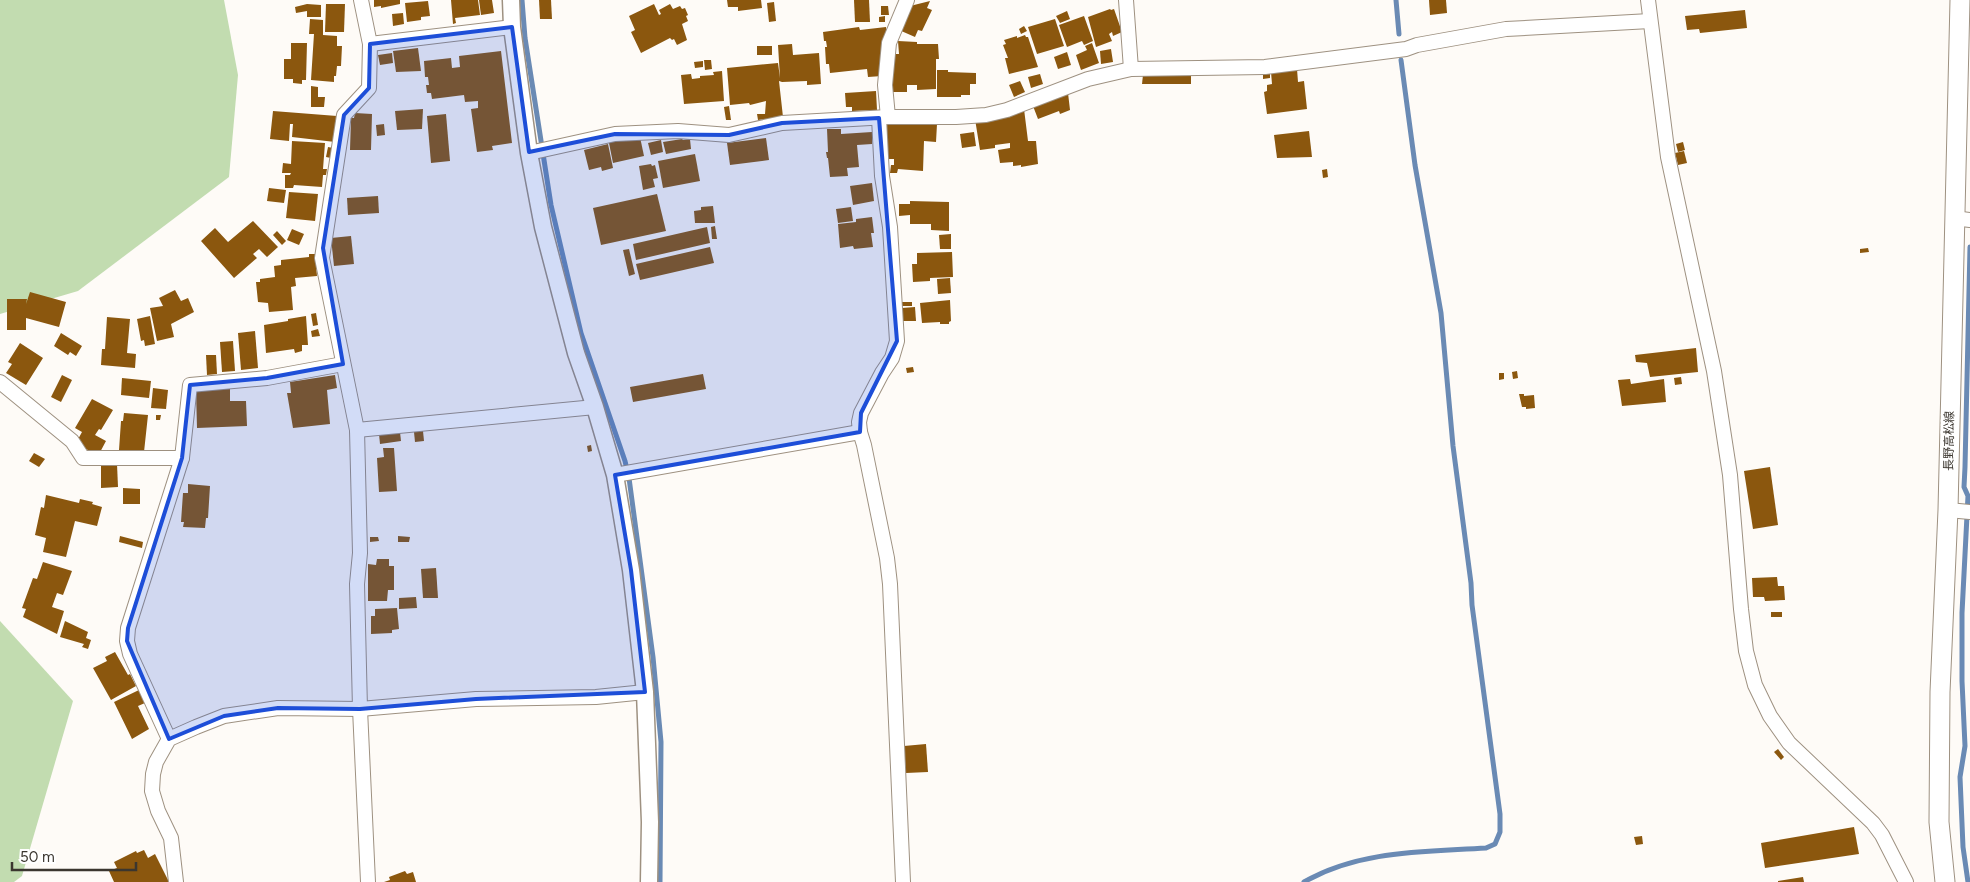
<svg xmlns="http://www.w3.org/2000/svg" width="1970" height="882" viewBox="0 0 1970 882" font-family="Figtree,'Noto Sans JP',sans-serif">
<rect width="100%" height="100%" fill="#fefbf7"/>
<g fill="#c2dcb0">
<path d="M0,0H224L238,75L229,177L78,291L0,314Z"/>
<path d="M0,621L73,701L22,876L14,882H0Z"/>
</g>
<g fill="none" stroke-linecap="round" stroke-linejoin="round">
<g stroke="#6a8ab4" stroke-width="5">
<path d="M522,0L525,38L551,205L581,333L625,461L629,478L653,657L661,742L660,882"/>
<path d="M1396,0L1399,34"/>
<path d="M1304,882C1359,850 1425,852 1486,848L1495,844L1500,832V814L1472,605L1471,583L1453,446L1441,313L1415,165L1401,60"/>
<path d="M1968,882L1963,847L1960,777L1965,746L1962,681V613L1968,496L1964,487L1965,467L1970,247"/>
</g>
</g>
<g fill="#8b570e">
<path d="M374,0H400V4L381,8V6L374,7Z"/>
<path d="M451,0H478L480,15L455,18L456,23L453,24Z"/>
<path d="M479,0H492L494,13L481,15Z"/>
<path d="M539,0H551L552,19H540Z"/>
<path d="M727,0H761L762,8L738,11V7H728Z"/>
<path d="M854,0H869L870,22H855Z"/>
<path d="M1429,0H1446L1447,13L1430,15Z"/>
<path d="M428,1L430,16L421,17V20L407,22L405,3Z"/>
<path d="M930,1L927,8L932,10L922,31L918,30L915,37L899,30L910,6Z"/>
<path d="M774,2L776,21L769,22L767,3Z"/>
<path d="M307,4L321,5V17H307V11L296,13L295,7Z"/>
<path d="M326,4H345L344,32H325Z"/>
<path d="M654,4L659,15L661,14L659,10L670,4L673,9L680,6L682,9L685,8L688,15L686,16L688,21L682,24L687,40L677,45L674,39L672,40L670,38L641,53L631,32L635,30L629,16Z"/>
<path d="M881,6H888L889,15H881Z"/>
<path d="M1110,9L1111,10L1114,9L1122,32L1113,36L1112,32L1109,34L1112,41L1096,47L1088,17Z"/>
<path d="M1745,10L1747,28L1700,33L1699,29L1687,30L1685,16Z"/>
<path d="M1067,11L1070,19L1060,23L1056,16Z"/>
<path d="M403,13L404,24L393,26L392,14Z"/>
<path d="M885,16V22H879V17Z"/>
<path d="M1084,16L1093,41L1084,45L1082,41L1067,47L1059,25Z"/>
<path d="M310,19L323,20V35L337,36V46H342L341,66H337L336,76H334V82L311,80L314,34H309Z"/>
<path d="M1055,19L1064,46L1037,54L1028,27Z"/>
<path d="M1024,26L1027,31L1021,34L1019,29Z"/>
<path d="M859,27L860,30L886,27L887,38L882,76L868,77L867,69L830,73L829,64H826L825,47H827L826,41H824L823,32Z"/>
<path d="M1025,35L1026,37H1028L1038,67L1009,74L1005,58H1008L1003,45L1006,44L1004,40L1017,36V38Z"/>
<path d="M898,41L917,42V44H938L939,59H936V89L917,90V85H907V92H890V54H899Z"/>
<path d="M291,43H307L306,80H302V84L293,83V79H284V59H291Z"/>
<path d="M1092,43L1099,63L1081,70L1076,55L1087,50L1085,46Z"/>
<path d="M792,44L793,55L819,53L821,84L807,85V81L782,82L779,81L783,117L758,120L757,114H765L766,101L750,105L749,103L730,105L727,68L778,63L780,78L778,45Z"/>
<rect x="757" y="46" width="15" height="9"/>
<path d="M418,48L421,71L396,72L393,51Z"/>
<path d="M1111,49L1113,62L1101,64L1100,51Z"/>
<path d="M501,51L512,143L492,146L493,150L477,152L471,109L478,108V101L465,102L464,95L432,99L431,93H427L426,85H429L428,77H425L424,61L451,58L452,68L460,67L459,56Z"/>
<path d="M1067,52L1071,65L1058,69L1054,57Z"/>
<path d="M392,53L393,63L380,65L378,55Z"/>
<path d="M704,60H711L712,69L705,70Z"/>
<path d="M703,61V67L695,68L694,62Z"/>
<path d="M1297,69L1298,82L1304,81L1307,109L1267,114L1264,92L1267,91V85L1272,84L1271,72Z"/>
<path d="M937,70H948V72L976,73V84H970V95H961V97H937Z"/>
<path d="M722,71L724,101L684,104L681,75L691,74L692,79L700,78V76L714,75L713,72Z"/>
<path d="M1040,74L1043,84L1031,88L1028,77Z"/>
<path d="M1191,74V84H1142L1143,75Z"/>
<path d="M1263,74H1270V78L1263,79Z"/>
<path d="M1020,81L1025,92L1014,97L1009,85Z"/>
<path d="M311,86L318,87V97H325L324,107H311Z"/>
<path d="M876,91L877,110L852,111V107H846L845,93Z"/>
<path d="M1068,93L1070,110L1060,114L1059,111L1038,119L1033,106Z"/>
<path d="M729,106L731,120H726L724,107Z"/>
<path d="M423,109L422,129L397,130L395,111Z"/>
<path d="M1024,109L1028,141H1036L1038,164L1021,167V165L1013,166V162L1000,163L998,150L1010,148V143L995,145V148L980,150L975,119Z"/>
<path d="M273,111L337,116L335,142L292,137L293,124H290L289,141L270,139Z"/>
<path d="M355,113L372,114L371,150H350L351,118H354Z"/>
<path d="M446,114L450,161L431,163L427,116Z"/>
<path d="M886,122L937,124L936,142L924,141L923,171L898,169L897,173H890L891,165H894V159H888Z"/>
<path d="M384,124L385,135L377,136L376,125Z"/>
<path d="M827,129H841V134L872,132V144L857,145L859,167L847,168L848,176L830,177L828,158H827L826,152H828Z"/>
<path d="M1309,131L1312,157L1277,158L1274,135Z"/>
<path d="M974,132L976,146L962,148L960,134Z"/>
<path d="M640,137L644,156L613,163L609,143L615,140Z"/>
<path d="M766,138L769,160L730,165L727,143Z"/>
<path d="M682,139L683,140L690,139L691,149L666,154L663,142Z"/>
<path d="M661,140L663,152L651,155L648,143Z"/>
<path d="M292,141L325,143L323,169H327L326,175H323L322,187L294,185L293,188H285V175H290L291,173H282L283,163L291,164Z"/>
<path d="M1683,142L1685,150L1678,152L1676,144Z"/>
<path d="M608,144L613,168L602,171L601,167L589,170L584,150Z"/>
<path d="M328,147L333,148L331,158L326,157Z"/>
<path d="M1684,151L1687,163L1678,165L1675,153Z"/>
<path d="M695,154L700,181L663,188L658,161Z"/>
<path d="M651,164L652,166L655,165L658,178L653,179L655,187L643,190L639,166Z"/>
<path d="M1327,169L1328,177L1323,178L1322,170Z"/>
<path d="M872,183L874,201L853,205L850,186Z"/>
<path d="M269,188L286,190L284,203L267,201Z"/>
<path d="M289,192L318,194L315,221L286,218Z"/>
<path d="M657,194L666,231L601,245L593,208Z"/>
<path d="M378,196L379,213L348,215L347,198Z"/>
<path d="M910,201L949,202V231L931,230V224H910V215L899,216V204H910Z"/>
<path d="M713,206L715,223H695L694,211L701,210V207Z"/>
<path d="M851,207L853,221L838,223L836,209Z"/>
<path d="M872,217L874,233H871L873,247L854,249L853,246L840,248L838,224L856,222V219Z"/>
<path d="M253,221L278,247L267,257L259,249L253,254L257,258L234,278L201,241L215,228L228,242Z"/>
<path d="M715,226L717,239H712L711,227Z"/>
<path d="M707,227L710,243L636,260L633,244Z"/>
<path d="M292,229L304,234L299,245L287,240Z"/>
<path d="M277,231L286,241L282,245L273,235Z"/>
<path d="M951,234V249H940L939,235Z"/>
<path d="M351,236L354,264L334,266L331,238Z"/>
<path d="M710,247L714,263L640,280L636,264Z"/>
<path d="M1868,248L1869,252L1860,253V249Z"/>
<path d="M629,249L635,274L629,276L623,250Z"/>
<path d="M952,252L953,277L930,278V281L913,282L912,264H917V253Z"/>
<path d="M309,254H315L317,276L295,278L296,286L291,287L293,310L269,312L268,303L258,302L256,282H260V279L275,277L274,266L281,265V260L309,257Z"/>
<path d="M950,278L951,293L938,294L937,279Z"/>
<path d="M175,290L181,301L188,298L194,312L171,324L174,337L157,341L150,308L163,306L159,298Z"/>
<path d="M30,292L66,302L59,327L26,318V330H7V299H27L26,304Z"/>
<path d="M950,300L951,321L949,322V324H940V322L922,323L920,303Z"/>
<rect x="901" y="302" width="11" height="4"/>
<path d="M915,307L916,321H903L902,308Z"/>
<path d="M316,313L318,325L313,326L311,314Z"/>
<path d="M150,316L155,344L145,346L144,340L141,341L137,319Z"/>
<path d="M306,316L308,345H302V351L295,353L294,349L266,353L264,325L288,321V319Z"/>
<path d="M107,317L130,319L127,353L136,354L135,368L101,365L102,349H105Z"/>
<path d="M318,329L320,336L312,337L311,331Z"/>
<path d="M255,331L258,368L241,370L238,333Z"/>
<path d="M61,333L82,346L76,356L70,352L68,355L54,346Z"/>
<path d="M233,341L235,371L222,372L220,342Z"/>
<path d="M20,343L43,358L26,385L6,373L12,364L8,362Z"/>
<path d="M1696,348L1698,372L1650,377L1647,363L1636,362L1635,355Z"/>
<path d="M206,355H216L217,374L207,375Z"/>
<path d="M913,367L914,372L907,373L906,368Z"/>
<path d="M1517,371L1518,378L1513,379L1512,372Z"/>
<path d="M1499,373H1504V379L1499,380Z"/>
<path d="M703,374L706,389L633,402L630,387Z"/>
<path d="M62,375L72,380L61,402L51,397Z"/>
<path d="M335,375L337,388L327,390L330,424L293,428L287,393H291L290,382Z"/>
<path d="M1681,377L1682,384L1675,385L1674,378Z"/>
<path d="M122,378L151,381L149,398L121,395Z"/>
<path d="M1630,379L1631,384L1664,379L1666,402L1622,406L1618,380Z"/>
<path d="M153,388L168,390L166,409L151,408Z"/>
<path d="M230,388V401H246L247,426L197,428L196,391Z"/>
<path d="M1519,394H1524V396L1534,395L1535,408L1526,409V407H1522Z"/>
<path d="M92,399L113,410L101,430L99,429L95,435L106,441L98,456L76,443L82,432L75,428Z"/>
<path d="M124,413L148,415L144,452L119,450L121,421H123Z"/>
<path d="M156,415H161L160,420H156Z"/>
<path d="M423,431L424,441L415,442L414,432Z"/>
<path d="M400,432L401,441L380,444L379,434Z"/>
<path d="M591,445L592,451L588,452L587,446Z"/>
<path d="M383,448H394L397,491L379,492L377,458L384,457Z"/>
<path d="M34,453L45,459L39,467L29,461Z"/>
<path d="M117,464L118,487L101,488V465Z"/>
<path d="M1770,467L1778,525L1753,529L1744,471Z"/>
<path d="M188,484L210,486L208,518H206L205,528L183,527L184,522H181L183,493H188Z"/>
<path d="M123,488L140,489V504H123Z"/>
<path d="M46,495L79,503L80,499L93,502L92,504L102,507L97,526L75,521L66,557L43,552L46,538L35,535L41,507L44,508Z"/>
<path d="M120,536L143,542L142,548L119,542Z"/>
<path d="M398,536L410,537L409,542H398Z"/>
<path d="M370,537H378L379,541L370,542Z"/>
<path d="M377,559H389V566H394V590H388L387,601H368V564L376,565Z"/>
<path d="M43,562L72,571L63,595L57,593L52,607L64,611L57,634L23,617L26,609L22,608L33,578L37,579Z"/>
<path d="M436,568L438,598H423L421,569Z"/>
<path d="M1777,577L1778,586H1784L1785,600L1765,601L1764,597H1753L1752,578Z"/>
<path d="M416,597L417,608L399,609V598Z"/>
<path d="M397,608L399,629L392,630V633L371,634V616H375V609Z"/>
<rect x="1771" y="612" width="11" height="5"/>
<path d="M65,621L88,632L86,638L91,640L88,649L82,647L84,644L60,637Z"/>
<path d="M115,652L128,675L130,674L136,686L111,700L93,668L107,661L105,657Z"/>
<path d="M139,690L145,703L138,706L149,729L132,739L114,702Z"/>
<path d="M926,744L928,772L906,773L904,746Z"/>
<path d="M1778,749L1784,757L1781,760L1774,752Z"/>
<path d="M1854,827L1859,854L1765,868L1761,843Z"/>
<path d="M1642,836L1643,844L1636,845L1634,837Z"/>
<path d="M144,850L148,858L155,854L169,882H114L109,871L117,868L114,862L136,851L137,853Z"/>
<path d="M405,871L407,874L413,872L416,882H384L390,880L389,877Z"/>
<path d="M1803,877L1804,882H1778V881Z"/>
</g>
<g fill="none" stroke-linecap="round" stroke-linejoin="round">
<g stroke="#9e9181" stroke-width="16">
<g id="minor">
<path d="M361,0L370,44L369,88L344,115L322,258L357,430L360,553L357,584L360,709L368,882"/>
<path d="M1126,0L1131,69"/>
<path d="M1648,0L1668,157L1714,371L1730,475L1741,609L1746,651L1755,685L1770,716L1789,743L1873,823L1882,835L1906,882"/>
<path d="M370,44L512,27"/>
<path d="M888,117L885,85L889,43L907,0"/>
<path d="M879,118L882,176L890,227L897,341L892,358L882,373L861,413L859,422L860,432L864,445L887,558L890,584L903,882"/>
<path d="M529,153L615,134L678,131L729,135L782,123L888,117H956L986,115L1007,110L1088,79L1131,69L1265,67L1406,49L1417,45L1506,29L1650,21"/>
<path d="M1954,218L1970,220"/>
<path d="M0,382L72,441L83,458H182L190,385L267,378L343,364"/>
<path d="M357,430L595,407"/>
<path d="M615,475L860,432"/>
<path d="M1948,510L1970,512"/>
<path d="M169,739L130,654L127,641L128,628L182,458"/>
<path d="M176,882L171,838L158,811L152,791L153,774L156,762L169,739L196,727L224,716L278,708L360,709L476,699L596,697L645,692"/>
</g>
</g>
<g stroke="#9e9181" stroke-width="19">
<path id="tertiary" d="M511,0L512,27L529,153L543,227L576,353L595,407L615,475L631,570L645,692L650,822L649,882"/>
</g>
<g stroke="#9e9181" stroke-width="21">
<path id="secondary" d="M1945,882L1939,822L1940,692L1948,510L1960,0"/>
</g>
<use href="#minor" stroke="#fff" stroke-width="14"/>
<use href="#tertiary" stroke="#fff" stroke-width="16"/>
<use href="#secondary" stroke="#fff" stroke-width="19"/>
</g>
<path fill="#1d4ed8" fill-opacity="0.2" stroke="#1d4ed8" stroke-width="4" stroke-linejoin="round" d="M512,27L529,152L615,134L729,135L782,123L879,118L897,341L861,413L860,432L615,475L631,570L645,692L476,699L360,709L278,708L224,716L169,739L127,641L128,628L182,458L190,385L267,378L343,364L323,248L344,115L369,88L370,44Z"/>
<g text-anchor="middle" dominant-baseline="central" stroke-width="5" stroke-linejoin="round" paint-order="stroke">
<g font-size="12" fill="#3b362f" stroke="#fff">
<text transform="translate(1949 441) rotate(-89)">長野高松線</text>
</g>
</g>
<path d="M12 862v8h124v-8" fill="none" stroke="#3b362f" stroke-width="2.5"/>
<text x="20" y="862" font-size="15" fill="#3b362f" stroke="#ffffff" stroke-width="4" paint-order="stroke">50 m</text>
</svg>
